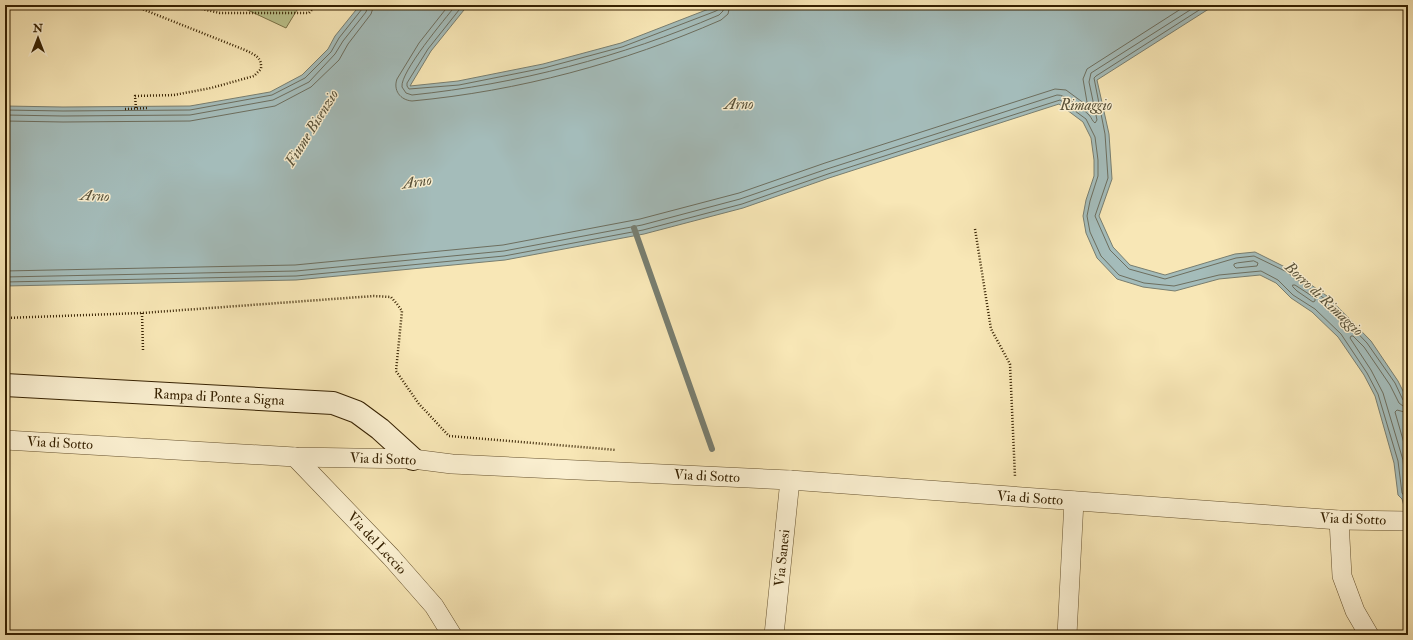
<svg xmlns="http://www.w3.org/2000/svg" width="1413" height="640" viewBox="0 0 1413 640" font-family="'IM FELL Double Pica',serif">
<rect width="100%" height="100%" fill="#f8e7b6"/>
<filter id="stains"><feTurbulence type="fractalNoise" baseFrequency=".005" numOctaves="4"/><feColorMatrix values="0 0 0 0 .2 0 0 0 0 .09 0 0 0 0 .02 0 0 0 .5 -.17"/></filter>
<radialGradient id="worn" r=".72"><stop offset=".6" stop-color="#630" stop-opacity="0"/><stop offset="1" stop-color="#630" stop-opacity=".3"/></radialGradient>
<path fill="#bdc58e" stroke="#7a7348" d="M237,5H300L286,28Z"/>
<path fill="#a4bcba" stroke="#787e70" d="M360,5H468L431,51L410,86L458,81L543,64L621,43L719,5H1215L1097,80L1109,134L1112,179L1099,216L1113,247L1130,265L1165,275L1235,254L1255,252L1287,268L1327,296L1371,341L1398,381L1408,401V520L1402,499L1398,495L1394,463L1375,396L1364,375L1338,337L1312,312L1291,298L1276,283L1260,275L1219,279L1175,291L1143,287L1117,279L1097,258L1086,233L1083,216L1086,200L1094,176V160L1091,138L1083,122L1059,104L829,178L743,208L644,234L505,260L296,280L5,286V106L63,107L190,106L270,92L302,75L328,49L335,36Z"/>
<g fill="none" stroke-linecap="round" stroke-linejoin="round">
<g stroke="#6d6e5e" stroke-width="1">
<path d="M449,5L419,43L397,79C393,90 400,100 412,101C519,91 623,63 721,20L728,14L730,5"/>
<path d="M456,5C445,19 400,72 402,87L406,93L412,95C518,84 621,57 719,15L723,11L724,5"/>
<path d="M463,5L428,49L407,83V86L409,89L459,85L544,68L622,47L716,11L719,9V5"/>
<path d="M1207,5L1096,76L1094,78L1105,134L1108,178L1095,216L1110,250L1129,269L1165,279L1236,258L1254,256L1285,271L1325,299L1367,343L1395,383L1403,400L1408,402"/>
<path d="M5,110L63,111L190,110L272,95L305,78L331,52L339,38L362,9V5"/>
<path d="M5,115L63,116L190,115L273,100L309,82L335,54L343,41L366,12L368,5"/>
<path d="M5,121L63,122L190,121L275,106L311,87L339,60L348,44L371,14L374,5"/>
<path d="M1254,261L1258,263L1257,266L1236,268L1234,266V264L1237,263Z"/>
<path d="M5,271L295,265L503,245L640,219L739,193L825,163L1055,89L1066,90L1085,104L1087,102L1083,79L1087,69L1187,5"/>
<path d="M5,277L296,271L504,251L642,225L740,199L827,169L1057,95C1065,94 1083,109 1089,115C1092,118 1092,121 1095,123L1097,120L1089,82L1091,73L1198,5"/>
<path d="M5,282L296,276L504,256L643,230L742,204L828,174L1060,100L1086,119L1095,137L1098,160V176L1090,201L1087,216L1090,232L1101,256L1119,275L1144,283L1174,286L1219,275L1261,271L1278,280L1293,295L1315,309L1341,334L1367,373L1378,394L1398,461L1402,493L1406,498L1408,505"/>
<path d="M1293,285H1295L1315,298V301L1313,302L1297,291L1293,287Z"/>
<path d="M1408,407L1403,406L1399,403L1390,385L1364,347L1353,336H1351L1350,338L1371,370L1383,393L1403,460L1406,490L1408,492"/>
<path d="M1408,413L1397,410L1395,412L1408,457"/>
</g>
<path stroke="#787e70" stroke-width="6" d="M634,228L712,449"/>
<g stroke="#66522e" stroke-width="20">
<g id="street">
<path d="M5,440L295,457L413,459L452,464L790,480L1339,520L1408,521"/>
<path d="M295,457L391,557L434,606L452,635"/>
<path d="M1339,520L1342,576L1355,611L1369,635"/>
<path d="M774,635L790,480"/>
<path d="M1067,635L1074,501"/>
</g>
</g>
<g stroke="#362101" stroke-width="24">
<path id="secondary" d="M5,385L333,403L357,412L380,429L413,459"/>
</g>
<g stroke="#362101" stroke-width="2.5" stroke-dasharray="1 2" stroke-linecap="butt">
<path d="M132,5L245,50C255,55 262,57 261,69L254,76L211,88L174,95L135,96L136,108"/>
<path d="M184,5L220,13H309L316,5"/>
<path d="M125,109L149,108"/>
<path d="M975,229L991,329L1010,364L1015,477"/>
<path d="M142,313L143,350"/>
<path d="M5,318L142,313L374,296L391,297L397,304L402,311L396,371L419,404L449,436L616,450"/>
</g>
<use href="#street" stroke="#faefd0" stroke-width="19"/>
<use href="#secondary" stroke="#faefd0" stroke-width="22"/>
</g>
<g text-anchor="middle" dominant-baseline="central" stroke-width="3" stroke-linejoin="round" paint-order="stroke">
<g font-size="14" fill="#362101" stroke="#faefd0">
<text transform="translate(219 397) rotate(3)">Rampa di Ponte a Signa</text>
<text transform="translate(60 443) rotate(3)">Via di Sotto</text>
<text transform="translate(383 459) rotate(2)">Via di Sotto</text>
<text transform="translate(707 476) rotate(3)">Via di Sotto</text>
<text transform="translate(1030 498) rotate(4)">Via di Sotto</text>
<text transform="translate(1353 519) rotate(2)">Via di Sotto</text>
<text transform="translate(377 543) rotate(47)">Via del Leccio</text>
<text transform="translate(782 558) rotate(-84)">Via Sanesi</text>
</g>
<g font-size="15" font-style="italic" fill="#575038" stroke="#faefd0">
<text x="739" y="104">Arno</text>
<text x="1086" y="105">Rimaggio</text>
<text transform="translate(312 128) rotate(-58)">Fiume Bisenzio</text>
<text transform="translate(417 182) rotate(-8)">Arno</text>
<text transform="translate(95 196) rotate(3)">Arno</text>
<text transform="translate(1324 299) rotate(43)">Borro di Rimaggio</text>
</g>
</g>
<rect width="1413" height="640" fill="none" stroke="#f8e7b6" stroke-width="20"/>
<rect x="6" y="6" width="1401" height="628" fill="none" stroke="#362101" stroke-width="2"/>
<rect x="10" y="10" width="1393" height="620" fill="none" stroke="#362101"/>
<g transform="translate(38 38)" stroke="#faefd0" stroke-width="3" paint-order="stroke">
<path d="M0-3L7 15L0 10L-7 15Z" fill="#362101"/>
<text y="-6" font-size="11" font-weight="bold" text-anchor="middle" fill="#362101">N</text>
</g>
<rect width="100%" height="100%" filter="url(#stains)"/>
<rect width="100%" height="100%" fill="url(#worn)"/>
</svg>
